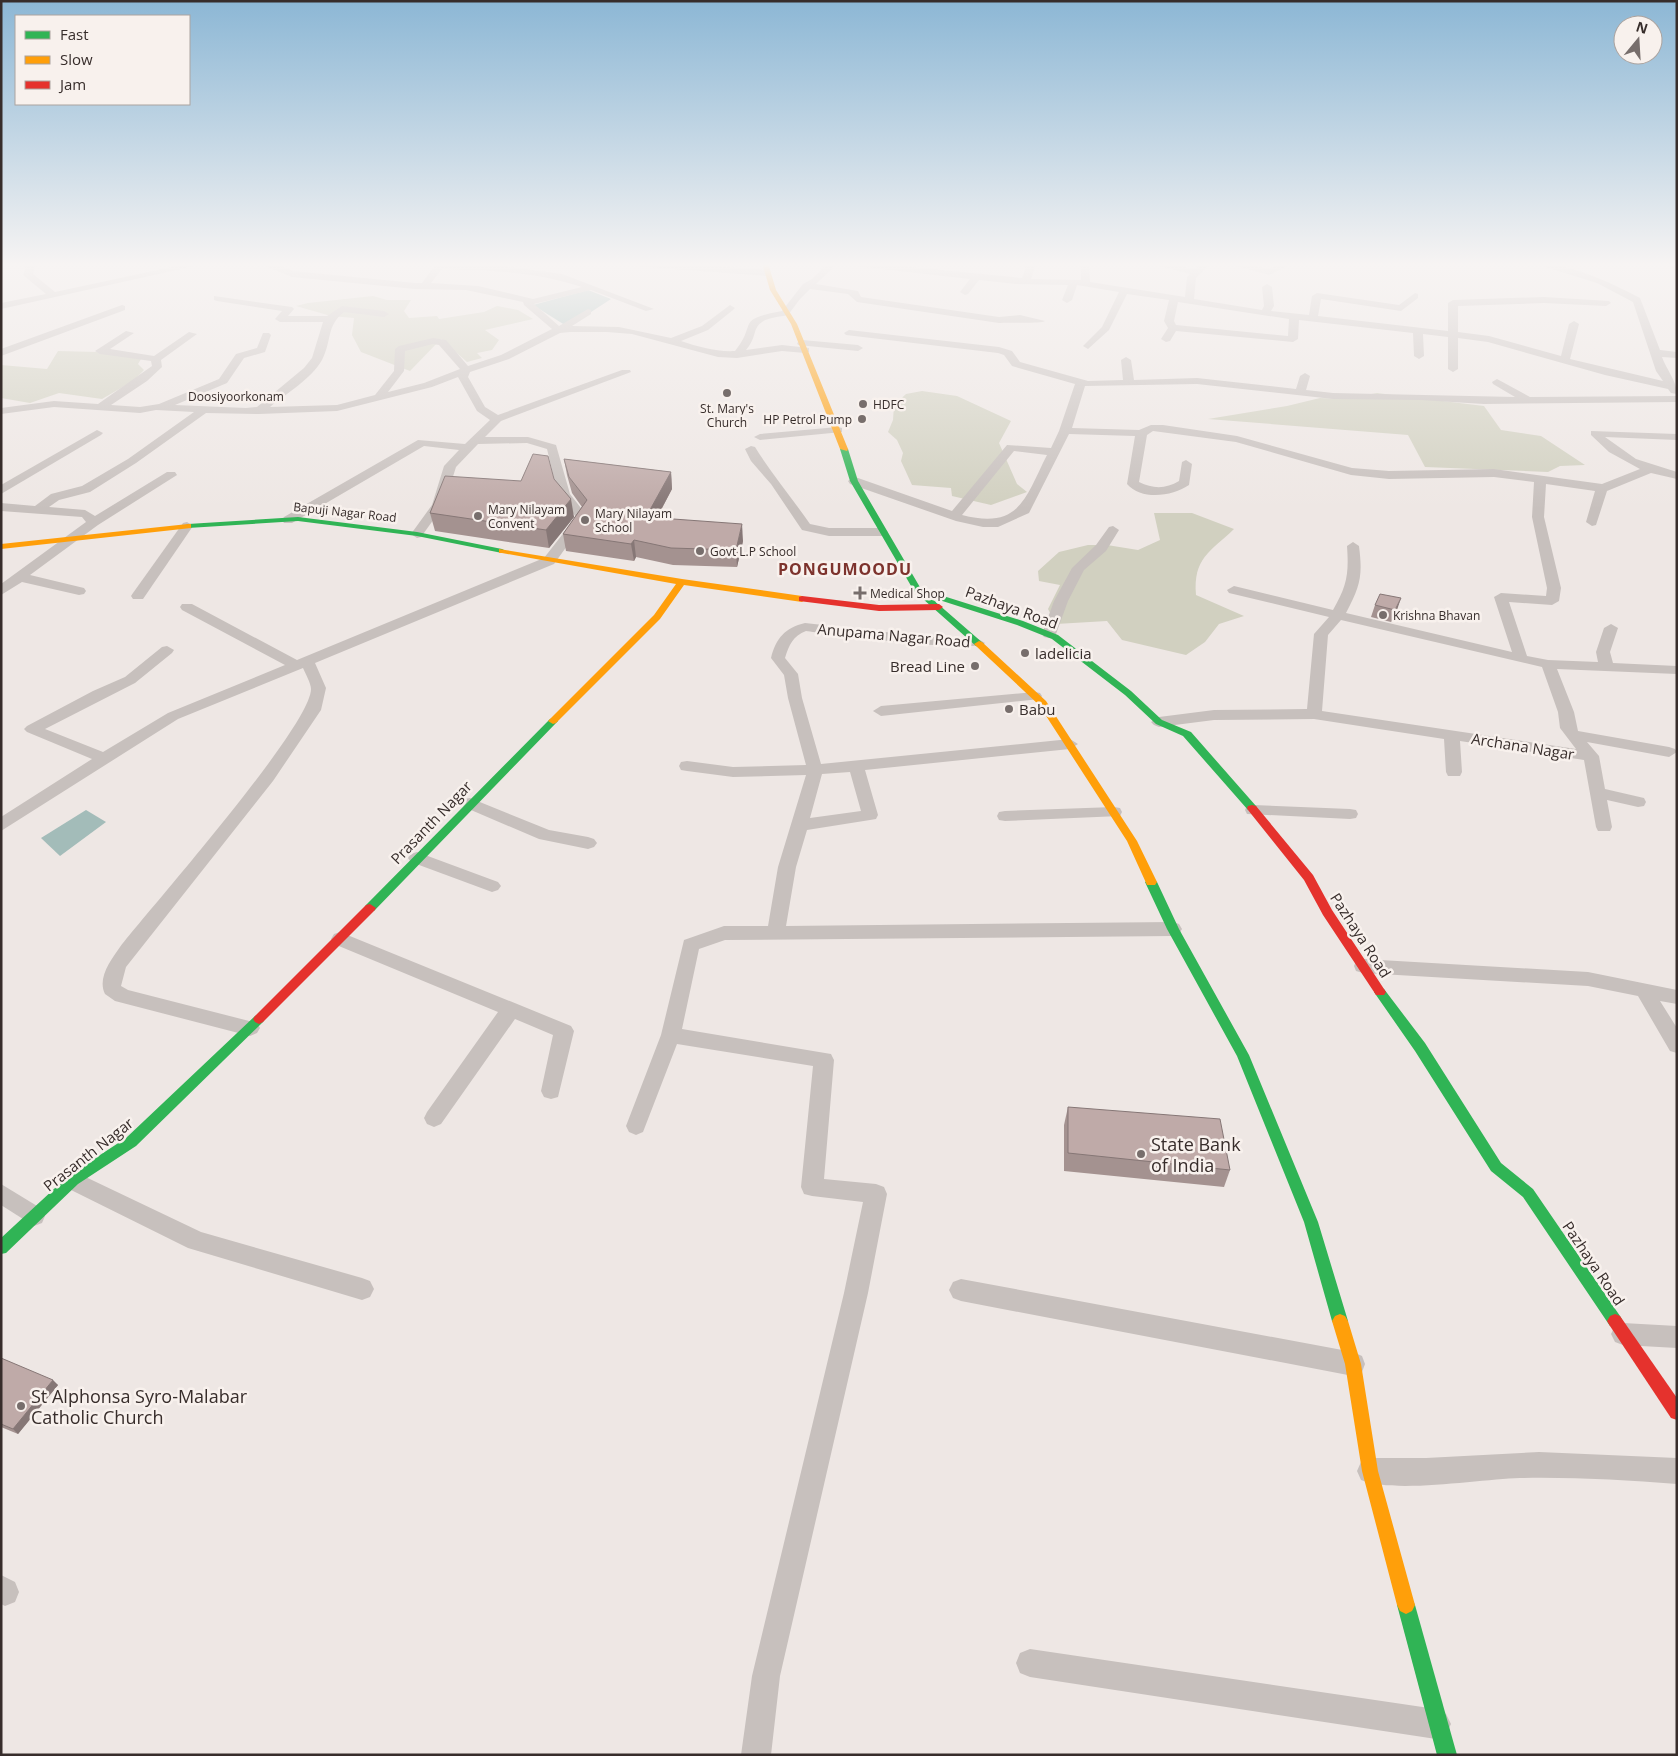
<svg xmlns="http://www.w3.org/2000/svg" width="1678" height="1756" viewBox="0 0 1678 1756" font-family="'Open Sans',sans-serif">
<rect width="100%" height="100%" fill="#eee7e4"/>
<g fill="#d1d0c0">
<path d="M373,296L387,300H411L404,311L409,318L437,316L439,319L484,312L497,306L518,310L533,319L485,330L499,340L492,350L477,353L482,358L467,362L441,339L410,371L361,352L352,335L354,318L331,316L296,306L308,303Z"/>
<path d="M58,351L97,352L141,359L138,364L144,370L133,381L102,399L59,393L30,403L1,398V365L47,369Z"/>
<path d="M922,391L957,396L1011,421L999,443L1017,484L1027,492L991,505L952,496L951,488L912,485L901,461L903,453L897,440L888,432L893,420L894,405L906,394Z"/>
<path d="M1377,393L1484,406L1501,430L1541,436L1585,465L1560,466L1548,472L1425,467L1408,435L1208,419L1287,406L1320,398L1342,399Z"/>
<path d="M1154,513H1192L1234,529C1210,552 1193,558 1196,595L1244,616L1219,624L1205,642L1186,655L1122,640L1107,621L1056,624L1048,609L1060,585L1039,581L1038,571L1059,552L1088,545H1107L1138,550L1160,540Z"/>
</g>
<g fill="#a3bcb9">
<path d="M588,290L611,299L568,327L533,305Z"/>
<path d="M86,810L106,822L60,856L41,838Z"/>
</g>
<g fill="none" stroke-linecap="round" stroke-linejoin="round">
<g fill="#c7c0bd" fill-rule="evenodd">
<path d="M27,263H36L33,274L55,292L190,263H208L1,309V303L46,294L23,275Z"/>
<path d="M258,263H271L293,271L415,283H422L436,264L439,263L494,265L504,263L502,266L562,274L654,309L646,311L591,290L534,304L559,326L588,309L591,310V314L572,326L619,327L671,338L702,326L730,305L735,308L733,310L708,330L681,341C699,347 716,352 735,351C758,323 734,320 782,311L803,284L812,279L828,263H871L1022,278L1027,263H1036L1031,279L1081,280V263H1089L1090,282L1185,297L1187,277L1190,274L1149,263H1168L1195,269L1201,263H1211L1196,278L1194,299L1262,310L1264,306L1262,287L1267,284L1272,287L1274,306L1271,311L1309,315L1312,296L1317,293L1399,305L1415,293L1418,294V298L1401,311L1321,299L1318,316L1448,331V303L1453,300L1544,297L1609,301L1611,303L1606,306L1544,303L1458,306V332L1489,336L1561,356L1569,324L1574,321L1579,324L1570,359L1663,381L1656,371L1633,302L1597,283L1532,263C1570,263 1607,281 1640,298L1660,350L1677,352V358L1662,357C1666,369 1677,381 1677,394L1671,393L1668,389L1605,375L1488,342L1458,338V369L1453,372L1448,369V337L1423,334L1424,356L1419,359L1414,356L1413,333L1299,320L1298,339L1293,342L1176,331L1170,341L1166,342L1161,339L1168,328L1164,321L1169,300L1127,294L1109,330L1088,349L1083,346L1102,327L1119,292L1077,285L1072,300L1067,303L1062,300L1068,285L1016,284L979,280L968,294L965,295L960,292L970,279L837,264L816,284L858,291L861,297L999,317L1020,315L1045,321C1041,324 1008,322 999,323L857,302L848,294L810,289L800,299L788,315C775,318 759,317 755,332C753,339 751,344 746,350L782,345L809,348V352L805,353L782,351L737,358L718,357L632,334L607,332H570L560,333L509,359L470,372L468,377L485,407L498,415L622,370H630L631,372L501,421L485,437H528L556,445L570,494L588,517L554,564L315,663L326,688L321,710L273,781L126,967L121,986L128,990L257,1023L260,1028L257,1033L250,1036L115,1001L105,994C97,978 111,960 120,947C152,906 311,726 311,689C311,683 305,673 303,668L178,719L1,831V817L92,759L27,732L24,729L27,726L93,691L125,677L162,647L167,646L174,650L172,653L135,683L45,729L103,752L168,713L285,665L182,610L180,607L182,604H192L297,660L544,558L576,517L558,495L547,449L527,443L478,444L456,467L444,505L421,537L417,538L411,534L432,505L444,466L459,450L424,446L292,523H284L282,520L284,517L418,440L465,444L490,420L477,411L458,377L432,387L337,411L259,414L206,413L136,463L90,492L59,500L49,507L85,510L95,516L167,472H175L177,475L98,525L30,575L84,588L86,591L84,594L79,595L22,582L1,595V584L86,522L82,517L1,511V503L35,506L51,494L82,486L128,459L194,412L156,410L140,413L54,407L1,414V408L54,401L98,404L152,366L151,361L100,354L95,351L126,331L134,333L110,349L154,356L189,332L197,334L161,360L162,367L147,381L111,405L140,407L159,404L219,379L236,354L257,348L263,333H269L271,335L265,352L244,358L227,383L175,405L246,408L257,407L304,368L312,358L323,322H280L275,319L282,311L217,301L214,300V296L292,307L294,309L288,316H327L342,306L384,311L389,314L384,317L344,312C326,326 332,341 322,360C311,379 287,393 270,407L337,405L375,395L394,371L395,349L399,346L433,338L446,340L468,366L501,355L552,329L524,305L523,302L466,290L415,289L292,277ZM442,269C489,270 537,272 582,287L533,299L478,286L431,283ZM1178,302L1289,319L1288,336L1176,325L1174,321ZM433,344L439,345L460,369L424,383L388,392L404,371L405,351Z"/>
<path d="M629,263H674L767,270L771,273L767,276L633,266Z"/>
<path d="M1226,263H1243L1268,269L1282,263H1294L1269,275Z"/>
<path d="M1664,263L1677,264V271L1665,265Z"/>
<path d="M122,305L125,306V310L1,356V349Z"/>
<path d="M849,330L999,347L1012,351L1020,362L1088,381L1123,380L1121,360L1126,357L1131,360L1134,380L1197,378L1296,389L1300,376L1305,373L1310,376L1306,390L1333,393L1515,397L1493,384L1492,382L1497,379L1530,397L1677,396V402L1484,404L1420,400L1333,399L1197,384L1085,386L1072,428L1139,430L1151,425H1163L1237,436L1352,468L1389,471L1494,469L1602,484L1640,469L1609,452L1591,435V431L1677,434V440L1605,437L1636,459L1677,472V479L1651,473L1607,491L1596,525L1592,526L1586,522L1595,491L1546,484L1544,517L1561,588L1559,601L1552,605L1509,602L1527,656L1548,660L1598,662L1596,652L1604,628L1611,624L1618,628L1610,652L1613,663L1677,666V674L1557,669L1574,712L1578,731L1669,747L1675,749L1677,752L1669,757L1587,742L1599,756L1605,789L1644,798L1646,802L1644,806L1638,807L1607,800L1612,827L1610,831H1598L1596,827L1584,760L1460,741L1462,772L1460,776H1448L1446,772L1444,739L1314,719L1214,720L1159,727L1154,725L1151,722L1159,717L1214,710L1307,709L1314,634L1329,617L1229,593L1227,590L1234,586L1333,610C1347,586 1349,574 1347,546L1353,542L1359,546C1363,577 1360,586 1346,613L1512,652L1494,597L1501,593L1546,596L1547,588L1532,517L1534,482L1494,477L1389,479L1351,475L1236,442L1153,431L1147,435L1139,482C1153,489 1166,489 1179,481L1182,462L1186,460L1192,464L1189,485C1173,496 1142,501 1127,484L1135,436L1069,434L1029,513L998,527H983L956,521L850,484L848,481L854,477L858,478L952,511L1007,445L1051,448L1059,431L1075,384L1012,366L1004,355L998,353L846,335L844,333ZM1014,451L1047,455C1025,498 1020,530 962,515ZM1341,620L1542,667L1558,712L1560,728L1576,749L1322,711L1328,635Z"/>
<path d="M802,340L858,345L863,348L858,351L798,345L797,343Z"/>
<path d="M838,427L842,428V432L760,440L754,437L760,434Z"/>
<path d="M97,430L103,433L101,435L1,494V485Z"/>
<path d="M751,446L755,447C771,473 792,498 810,524L829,528H882L888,532L882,536H829L802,530L771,484L751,461L745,449Z"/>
<path d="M187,522L193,526L143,599H133L131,596L133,593L183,523Z"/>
<path d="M1113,526L1119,530L1106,551L1084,570L1068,601L1056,634L1049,638L1044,637L1042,634L1054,601L1072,568L1096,545L1109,527Z"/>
<path d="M805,623L930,637L978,639L985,643C977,654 828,634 806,631C793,636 789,645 785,658L798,674L802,698L821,764L1070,739L1078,744L1070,749L865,770L878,815L876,819L870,820L807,830L796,867L786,926L1173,922L1179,924L1182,929L1179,934L1173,936L725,940L699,949L682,1029L831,1054L834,1060L824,1179L876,1184L884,1187L887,1194L868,1293L780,1676L771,1755H741L752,1676L844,1293L863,1202L812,1196L804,1194L801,1187L813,1066L677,1044L643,1132L636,1135L629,1132L626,1126L661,1035L684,940L724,926H768L778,867L806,775L733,777L687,771L681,770L679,766L681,762L687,761L733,767L806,765L788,698L784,675L771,658C776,638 785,628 805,623ZM850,772L861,811L810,818L822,774Z"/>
<path d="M1035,692L1040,693L1042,696L1040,699L881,716L873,711L881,706Z"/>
<path d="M470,798L549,830L588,837L594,839L597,843L594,847L588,849L539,839L464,807L462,803L464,799Z"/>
<path d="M1253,805L1350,809L1356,810L1358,814L1356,818L1350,819L1247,814L1245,810L1247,806Z"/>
<path d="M1114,807L1120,808L1122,812L1120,816L1005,821L999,820L997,816L999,812L1005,811Z"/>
<path d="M417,852L498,882L501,886L498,890L492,892L411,862L408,858L411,854Z"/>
<path d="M340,932L571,1026L574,1031L558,1097L551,1099L544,1097L541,1091L553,1035L515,1019L441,1124L434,1127L427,1124L424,1118L427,1112L498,1012L334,944L331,939L334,934Z"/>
<path d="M1363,959L1588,972L1677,990V1004L1660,1001L1677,1028V1053L1670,1051L1638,996L1588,986L1363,973L1356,971L1354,966L1356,961Z"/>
<path d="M73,1171L201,1232L362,1278L370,1281L374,1289L370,1297L362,1300L188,1248L65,1187L62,1180L65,1173Z"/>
<path d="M1,1184L42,1209L45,1216L42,1223L34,1226L1,1205Z"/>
<path d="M961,1279L1353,1352L1362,1356L1365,1364L1362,1372L1353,1376L961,1301L953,1298L949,1290L953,1282Z"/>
<path d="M1623,1323L1677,1326V1348L1623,1345L1615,1342L1611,1334L1615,1326Z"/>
<path d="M1539,1452L1677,1458V1484C1625,1480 1573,1477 1520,1478C1481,1479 1394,1494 1361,1480L1357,1471L1361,1462L1370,1458H1426Z"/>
<path d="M1,1575L15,1582L19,1592L15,1602L5,1606L1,1604Z"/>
<path d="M1030,1649L1436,1709L1446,1714L1451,1724L1446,1734L1436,1739L1030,1677L1020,1673L1016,1663L1020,1653Z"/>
</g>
<g fill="#30b455" fill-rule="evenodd">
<path d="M841,447L848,449L858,481L921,589L1023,621L1058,635L1131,691L1162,720L1191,732L1256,806L1257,808L1256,810H1248L1183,736L1156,724L1125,695L1052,639L1017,625L930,597L984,644L979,647L976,646L914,591L850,481L840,449Z"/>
<path d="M298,517L417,532L502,549L506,551L502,553L417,536L298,521L188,528L184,526L188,524Z"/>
<path d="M553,718L558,721L556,723L374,911H366L364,908L366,905L550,719Z"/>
<path d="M1151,878L1157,882L1179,929L1249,1055L1318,1222L1348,1321L1345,1326L1340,1328L1335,1326L1332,1321L1304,1222L1237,1056L1167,929L1145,882Z"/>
<path d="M1380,987L1384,989L1425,1043L1501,1163L1533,1189L1620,1316L1623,1321L1620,1326L1615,1328L1610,1326L1523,1197L1491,1171L1415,1051L1376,995L1374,992L1376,989Z"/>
<path d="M259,1014L263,1016L265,1019L263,1022L136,1146L78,1184L6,1253L1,1254V1238L68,1176L126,1138L255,1016Z"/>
<path d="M1406,1596L1412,1599L1415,1605L1457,1755H1437L1397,1605L1400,1599Z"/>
</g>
<g fill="#ff9f0a" fill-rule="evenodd">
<path d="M762,263H768L776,290L797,324L848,449L847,451L840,449L791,324L770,290Z"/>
<path d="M188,524H191V528L1,549V544Z"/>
<path d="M499,549L682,579L802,596L806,599L802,602L684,585L660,619L556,723L553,724L548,721L654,615L676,584L502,553H499Z"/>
<path d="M979,641L982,642L1046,701L1137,841L1157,882L1155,885H1147L1127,841L1039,705L976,646L974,644Z"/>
<path d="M1340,1314L1345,1316L1348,1321L1361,1364L1378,1471L1415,1605L1412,1611L1406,1614L1400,1611L1397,1605L1362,1471L1345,1364L1332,1321L1335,1316Z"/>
</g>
<g fill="#e5322d" fill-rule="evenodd">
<path d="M802,596L879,605L939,604L943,607L939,610L879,611L799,601V597Z"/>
<path d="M1252,805L1256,806L1313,875L1332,910L1384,989L1386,992L1384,995H1376L1323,915L1304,880L1248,810L1247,808L1248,806Z"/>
<path d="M370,904L376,908L374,911L263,1022L259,1024L255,1022L253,1019L255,1016L366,905Z"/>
<path d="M1615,1314L1620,1316L1677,1398V1420L1671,1418L1610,1326L1607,1321L1610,1316Z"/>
</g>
</g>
<g fill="#a49290">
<path d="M564,459L671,472L672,489L657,518L743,541L737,567L673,565L636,557L634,561L566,551L563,534L582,507L572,493L567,475Z"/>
<path d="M554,479L574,517L549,548L435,531L430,513L521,481Z"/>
<path d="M1375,605L1397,610L1391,622L1371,617Z"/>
<path d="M1068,1107L1230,1170L1224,1187L1064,1171V1125Z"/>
<path d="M1,1358L58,1385L18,1434L1,1427Z"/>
</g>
<g fill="#867776">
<path d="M671,472L672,489L648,534L646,517Z"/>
<path d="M571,499L574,517L549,548L546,530Z"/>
<path d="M742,524L743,541L737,567L736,550Z"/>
<path d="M634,540L636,557L634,561L631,544Z"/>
<path d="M1401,598L1397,610L1391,622L1395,610Z"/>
<path d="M53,1380L58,1385L18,1434L13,1429Z"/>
</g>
<g fill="#bfaaa8" stroke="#867776">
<path d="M533,454L548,456L554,479L571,499L546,530L430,513L445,476L521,481Z"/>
<path d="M564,459L671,472L646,517L742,524L736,550L671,548L634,540L631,544L563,534L587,500L569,477Z"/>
<path d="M1380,594L1401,598L1395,610L1375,605Z"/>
<path d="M1068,1107L1220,1119L1230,1170L1068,1153Z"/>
<path d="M1,1358L53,1380L13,1429L1,1424Z"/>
</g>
<linearGradient id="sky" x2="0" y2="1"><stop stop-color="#8cb7d5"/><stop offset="0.52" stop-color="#f7f4f3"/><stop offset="1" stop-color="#f7f4f3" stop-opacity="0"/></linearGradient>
<rect width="1678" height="509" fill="url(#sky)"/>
<g fill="#776e6c" stroke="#f8f1ed" stroke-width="2">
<circle cx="727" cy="393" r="5"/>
<circle cx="863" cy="404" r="5"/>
<circle cx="862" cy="419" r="5"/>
<circle cx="478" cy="516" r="5"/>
<circle cx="585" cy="520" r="5"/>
<circle cx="700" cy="551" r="5"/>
<path d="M857.5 585.5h5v5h5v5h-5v5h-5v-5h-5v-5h5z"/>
<circle cx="1383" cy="615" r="5"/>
<circle cx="1025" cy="653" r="5"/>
<circle cx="975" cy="666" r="5"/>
<circle cx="1009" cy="709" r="5"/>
<circle cx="1141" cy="1154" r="5"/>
<circle cx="21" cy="1406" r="5"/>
</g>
<g text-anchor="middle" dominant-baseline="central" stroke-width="5" stroke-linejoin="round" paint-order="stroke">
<g font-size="12" fill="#372d2b" stroke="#f8f1ed">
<text x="236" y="396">Doosiyoorkonam</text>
<text transform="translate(345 512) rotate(6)">Bapuji Nagar Road</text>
</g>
<g font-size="12" fill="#372d2b" stroke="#f8f1ed" text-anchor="start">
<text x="873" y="404">HDFC</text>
<text x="727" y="408" text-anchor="middle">St. Mary's<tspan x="727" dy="14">Church</tspan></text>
<text x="852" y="419" text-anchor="end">HP Petrol Pump</text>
<text x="488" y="509">Mary Nilayam<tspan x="488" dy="14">Convent</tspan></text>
<text x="595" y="513">Mary Nilayam<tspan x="595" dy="14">School</tspan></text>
<text x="710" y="551">Govt L.P School</text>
<text x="870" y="593">Medical Shop</text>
<text x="1393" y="615">Krishna Bhavan</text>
</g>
<g font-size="15" fill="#372d2b" stroke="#f8f1ed">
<text transform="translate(1012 607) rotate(20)">Pazhaya Road</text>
<text transform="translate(894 635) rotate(5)">Anupama Nagar Road</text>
<text transform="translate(1523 746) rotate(9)">Archana Nagar</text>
<text transform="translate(431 822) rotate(-46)">Prasanth Nagar</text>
<text transform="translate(1361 935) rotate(57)">Pazhaya Road</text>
<text transform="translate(88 1154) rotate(-38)">Prasanth Nagar</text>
<text transform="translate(1594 1263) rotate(56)">Pazhaya Road</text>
</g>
<g font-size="15" fill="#372d2b" stroke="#f8f1ed" text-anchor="start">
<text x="1035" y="653">ladelicia</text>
<text x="965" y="666" text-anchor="end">Bread Line</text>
<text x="1019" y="709">Babu</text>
</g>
<g font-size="16" font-weight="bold" letter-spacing="1" fill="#7d332d" stroke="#f8f1ed">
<text x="845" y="569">PONGUMOODU</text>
</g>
<g font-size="18" fill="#372d2b" stroke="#f8f1ed" text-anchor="start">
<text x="1151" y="1144">State Bank<tspan x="1151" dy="21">of India</tspan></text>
<text x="31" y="1396">St Alphonsa Syro-Malabar<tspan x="31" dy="21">Catholic Church</tspan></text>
</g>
</g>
<rect width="1678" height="1756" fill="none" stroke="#372d2b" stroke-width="5"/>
<rect x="15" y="15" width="175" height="90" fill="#f8f1ed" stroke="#aba39f"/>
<rect x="25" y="31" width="25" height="8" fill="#30b455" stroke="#aba39f"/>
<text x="60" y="40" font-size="15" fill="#372d2b">Fast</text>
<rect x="25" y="56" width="25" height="8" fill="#ff9f0a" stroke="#aba39f"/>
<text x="60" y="65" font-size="15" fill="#372d2b">Slow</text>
<rect x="25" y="81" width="25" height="8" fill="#e5322d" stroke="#aba39f"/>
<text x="60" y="90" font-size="15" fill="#372d2b">Jam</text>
<g transform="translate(1638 40) rotate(18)"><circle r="24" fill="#f8f1ed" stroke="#aba39f"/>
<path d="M0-4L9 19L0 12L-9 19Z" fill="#776e6c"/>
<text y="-8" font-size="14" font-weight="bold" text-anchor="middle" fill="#372d2b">N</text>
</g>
</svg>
